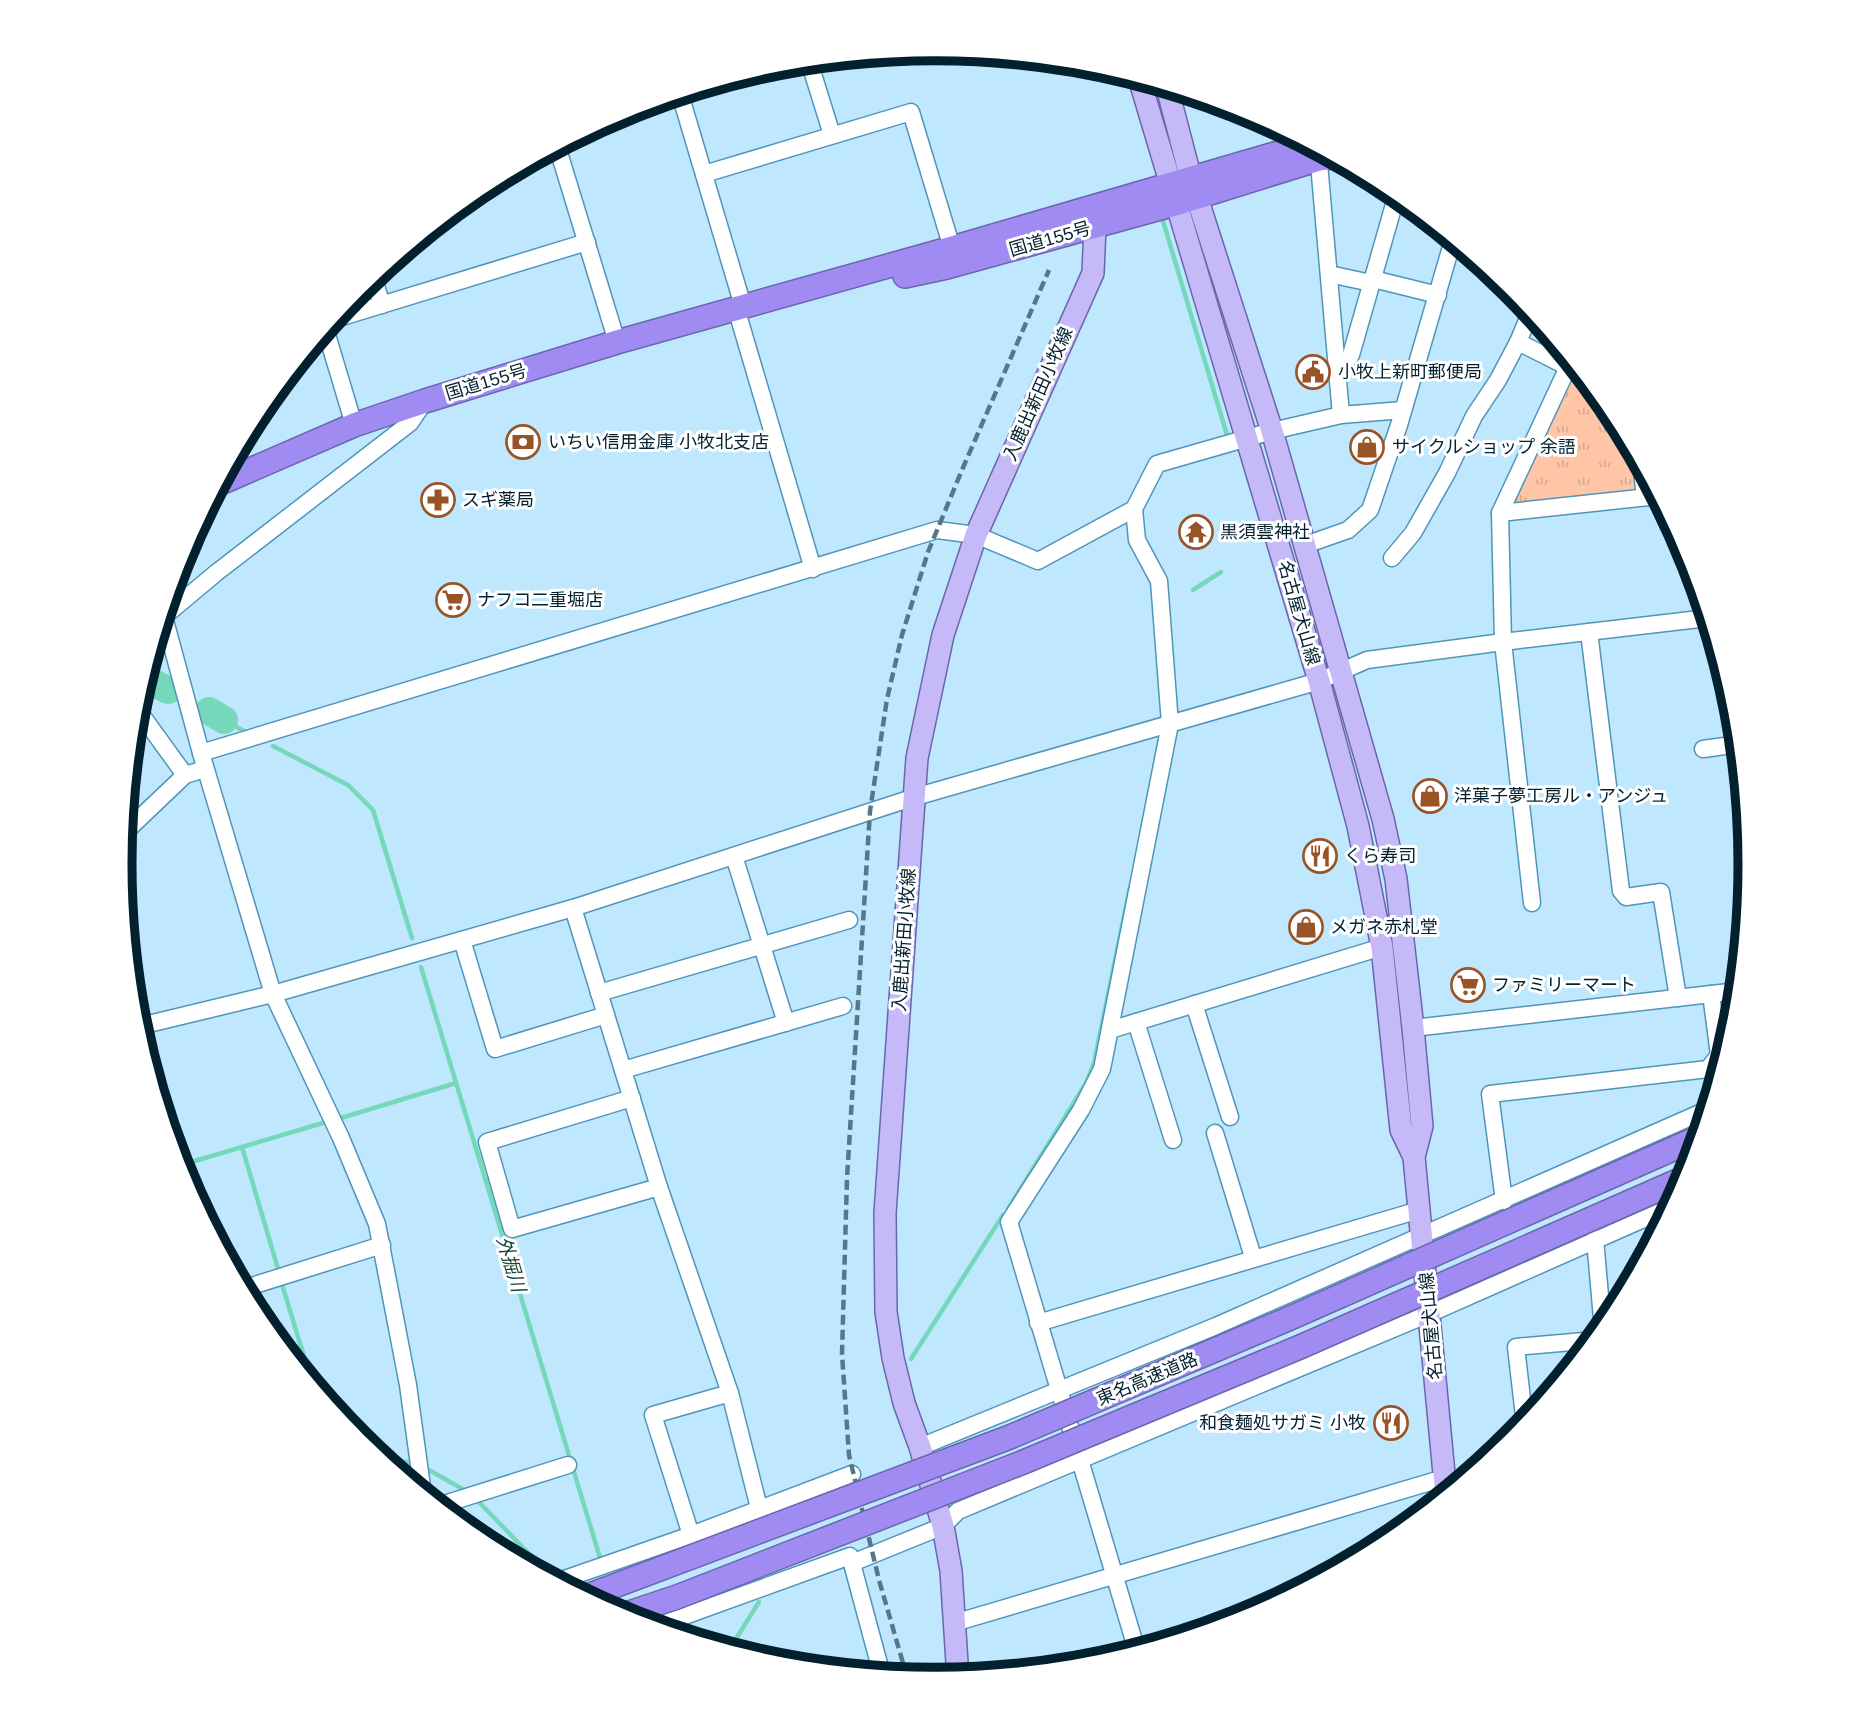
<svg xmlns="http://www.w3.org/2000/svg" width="1870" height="1729" viewBox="0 0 1870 1729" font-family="Helvetica,'Noto Sans JP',sans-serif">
<defs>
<pattern id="park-tufts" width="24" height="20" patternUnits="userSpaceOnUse" patternTransform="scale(1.75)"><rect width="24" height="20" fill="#fec6a6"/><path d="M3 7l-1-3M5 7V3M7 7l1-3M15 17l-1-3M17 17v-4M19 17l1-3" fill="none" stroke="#d8aa8f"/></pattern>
</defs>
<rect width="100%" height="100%" fill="#bfe8fe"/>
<path fill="url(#park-tufts)" d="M1579,370L1613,412L1634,451L1638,484L1634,490L1518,503L1514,498L1574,375Z"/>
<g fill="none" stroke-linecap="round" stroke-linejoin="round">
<g stroke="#75d8ba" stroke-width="4.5">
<path d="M1163,221L1227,435"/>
<path d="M1193,590L1221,572"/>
<path d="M224,720L244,731"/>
<path d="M273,746L348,785L373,810L412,938"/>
<path d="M421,967L601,1561"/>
<path d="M341,1118L456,1083"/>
<path d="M178,1166L242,1147"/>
<path d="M1008,1209L1086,1083L1094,1063L1130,887"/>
<path d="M279,1272L242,1147L323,1123"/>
<path d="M281,1281L313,1386"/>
<path d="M911,1359L1003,1215"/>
<path d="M381,1460L407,1462"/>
<path d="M429,1470L466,1491"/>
<path d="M475,1498L538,1563L556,1576"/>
<path d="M729,1650L759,1602"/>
</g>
<g stroke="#75d8ba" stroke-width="28">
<path d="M143,678L168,690"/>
<path d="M209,711L224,720"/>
</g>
<g stroke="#5095b8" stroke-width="19">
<g id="minor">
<path d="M809,61L832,135"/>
<path d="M680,94L743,306"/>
<path d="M557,146L617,342"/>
<path d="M1318,152L1341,415"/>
<path d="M704,174L911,112L952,248"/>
<path d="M1329,274L1371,283"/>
<path d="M373,276L382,305"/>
<path d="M1373,279L1438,295"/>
<path d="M736,308L813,569"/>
<path d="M1531,311L1518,342L1568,367"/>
<path d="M332,320L587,242"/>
<path d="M325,328L354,425"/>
<path d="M1338,373L1351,355L1397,194"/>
<path d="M1641,463L1645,497"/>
<path d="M1134,509L1137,540L1159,581L1170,724L1102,1069L1081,1110L1009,1222L1137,1651"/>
<path d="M1500,513L1658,496"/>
<path d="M1305,545L1348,530L1370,510L1399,425L1453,240"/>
<path d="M1392,558L1413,533L1447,473L1474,416L1498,380L1518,342"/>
<path d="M163,613L201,753L273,994L341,1138L377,1224L408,1385L423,1494"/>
<path d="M161,619L216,573L410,423L425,401"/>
<path d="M1589,632L1621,891L1626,897L1661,892L1678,998"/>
<path d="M135,706L185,775"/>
<path d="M1703,749L1739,744"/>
<path d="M201,753L937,530L976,535L1038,561L1134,509L1157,464L1272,431L1341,415L1403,410"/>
<path d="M122,835L185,775L205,769"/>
<path d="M734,856L786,1023"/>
<path d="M1532,903L1503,642L1500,513L1568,367L1575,366"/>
<path d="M573,908L659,1187L730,1393L759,1508"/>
<path d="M462,940L495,1049L606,1015"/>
<path d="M599,993L849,920"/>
<path d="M1194,1004L1230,1117"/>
<path d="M1136,1022L1173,1140"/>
<path d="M136,1027L273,994L573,908L915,797L1319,681L1367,660L1503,642L1708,618"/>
<path d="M1413,1028L1738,991"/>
<path d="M1110,1030L1382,947"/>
<path d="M623,1070L843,1006"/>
<path d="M632,1098L487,1142L512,1229L659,1187"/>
<path d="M1215,1133L1253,1257"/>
<path d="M1504,1201L1490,1094L1708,1069L1719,1055L1711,994"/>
<path d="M1595,1239L1603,1330"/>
<path d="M242,1289L382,1245"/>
<path d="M1038,1323L1419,1210"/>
<path d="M1525,1425L1516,1347L1595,1340"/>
<path d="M920,1447L1216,1326L1709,1109"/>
<path d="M438,1506L568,1465"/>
<path d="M691,1535L653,1415L730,1393"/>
<path d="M852,1563L943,1526L958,1511L1431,1313L1673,1206"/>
<path d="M556,1582L691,1535L852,1474"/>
<path d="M954,1623L1444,1478"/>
<path d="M654,1627L850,1556L882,1675"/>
</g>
</g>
<g stroke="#6966ad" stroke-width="24">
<g id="major">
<path d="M1139,78L1319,681L1358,826L1382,947L1401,1130L1414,1157L1446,1495"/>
<path d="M1167,87L1191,179L1272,431L1383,819L1396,879L1413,1028L1422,1126L1414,1157"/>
<path d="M958,1678L951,1571L943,1526L920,1447L904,1403L893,1358L886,1312L885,1213L917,758L943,635L976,535L1093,273L1095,226"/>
</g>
</g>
<g stroke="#6966ad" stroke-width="26">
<g id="highway">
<path d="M905,276L947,267L1175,204L1319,159L1333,157"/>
<path d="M218,484L354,425L425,401L617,342L952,248L1309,144"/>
</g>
</g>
<use href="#minor" stroke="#fff" stroke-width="16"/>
<use href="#major" stroke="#c6b9f7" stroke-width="21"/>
<use href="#highway" stroke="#a08bf2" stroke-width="23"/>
<path stroke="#578" stroke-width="4.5" stroke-dasharray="10 5" stroke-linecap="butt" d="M907,1677L879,1580L849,1455L842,1354L847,1178L870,811L887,699L902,635L928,552L962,470L1049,270"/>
<g stroke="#6966ad" stroke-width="26" stroke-linecap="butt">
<g id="highway-bridge">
<path d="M585,1597L1010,1437L1288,1319L1700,1137"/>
<path d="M620,1616L677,1597L1021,1463L1300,1347L1689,1176"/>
</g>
</g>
<use href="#highway-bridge" stroke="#a08bf2" stroke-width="23"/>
</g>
<defs>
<g id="civic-ring" transform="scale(1.75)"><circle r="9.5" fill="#fff" stroke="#985326" stroke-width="1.5"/><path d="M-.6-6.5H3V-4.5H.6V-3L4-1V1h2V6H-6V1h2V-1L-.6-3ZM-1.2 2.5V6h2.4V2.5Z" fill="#985326"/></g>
<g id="bank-ring" transform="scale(1.75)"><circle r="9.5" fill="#fff" stroke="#985326" stroke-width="1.5"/><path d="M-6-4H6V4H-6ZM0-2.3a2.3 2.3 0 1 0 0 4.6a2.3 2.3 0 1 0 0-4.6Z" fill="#985326"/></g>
<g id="shop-ring" transform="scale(1.75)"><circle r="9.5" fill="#fff" stroke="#985326" stroke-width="1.5"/><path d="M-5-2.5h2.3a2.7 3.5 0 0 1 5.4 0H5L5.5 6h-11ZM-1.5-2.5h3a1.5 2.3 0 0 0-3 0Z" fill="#985326"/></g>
<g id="pharmacy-ring" transform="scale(1.75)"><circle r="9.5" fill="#fff" stroke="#985326" stroke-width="1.5"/><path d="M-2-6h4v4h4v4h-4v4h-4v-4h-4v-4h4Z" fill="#985326"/></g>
<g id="temple-ring" transform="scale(1.75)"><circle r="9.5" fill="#fff" stroke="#985326" stroke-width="1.5"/><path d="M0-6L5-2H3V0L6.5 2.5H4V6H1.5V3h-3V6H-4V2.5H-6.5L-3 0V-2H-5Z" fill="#985326"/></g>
<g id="supermarket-ring" transform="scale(1.75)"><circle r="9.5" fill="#fff" stroke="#985326" stroke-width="1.5"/><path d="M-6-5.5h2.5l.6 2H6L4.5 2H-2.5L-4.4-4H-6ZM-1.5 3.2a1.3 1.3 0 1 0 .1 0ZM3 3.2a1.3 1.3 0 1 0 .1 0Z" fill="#985326"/></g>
<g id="restaurant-ring" transform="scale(1.75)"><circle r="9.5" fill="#fff" stroke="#985326" stroke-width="1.5"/><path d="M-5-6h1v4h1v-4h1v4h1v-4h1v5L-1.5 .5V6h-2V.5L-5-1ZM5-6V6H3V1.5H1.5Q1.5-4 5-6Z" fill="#985326"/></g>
</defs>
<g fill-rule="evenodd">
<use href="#civic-ring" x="1313" y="372"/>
<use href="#bank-ring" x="523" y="442"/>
<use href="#shop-ring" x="1367" y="447"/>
<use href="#pharmacy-ring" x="438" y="500"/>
<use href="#temple-ring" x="1196" y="532"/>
<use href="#supermarket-ring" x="453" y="600"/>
<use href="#shop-ring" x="1430" y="796"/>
<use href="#restaurant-ring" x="1320" y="856"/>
<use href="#shop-ring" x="1306" y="927"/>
<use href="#supermarket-ring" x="1468" y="985"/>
<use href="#restaurant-ring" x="1391" y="1423"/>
</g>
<g text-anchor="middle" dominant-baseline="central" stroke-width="6" stroke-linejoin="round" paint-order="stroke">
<g font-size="18" fill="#03202e" stroke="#fff">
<text transform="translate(1050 239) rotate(-16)">国道155号</text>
<text transform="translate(486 382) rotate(-17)">国道155号</text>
<text transform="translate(1038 394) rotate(-66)">入鹿出新田小牧線</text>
<text transform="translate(1299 613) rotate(74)">名古屋犬山線</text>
<text transform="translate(904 940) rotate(-86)">入鹿出新田小牧線</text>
<text transform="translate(1431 1326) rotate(-95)">名古屋犬山線</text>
<text transform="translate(1147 1379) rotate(-23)">東名高速道路</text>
</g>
<g font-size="18" fill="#03202e" stroke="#fff" text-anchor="start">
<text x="1338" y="372">小牧上新町郵便局</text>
<text x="548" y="442">いちい信用金庫 小牧北支店</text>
<text x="1392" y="447">サイクルショップ 余語</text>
<text x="462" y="500">スギ薬局</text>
<text x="1220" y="532">黒須雲神社</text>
<text x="477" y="600">ナフコ二重堀店</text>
<text x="1454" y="796">洋菓子夢工房ル・アンジュ</text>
<text x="1344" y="856">くら寿司</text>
<text x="1330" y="927">メガネ赤札堂</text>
<text x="1492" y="985">ファミリーマート</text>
<text x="1366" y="1423" text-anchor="end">和食麺処サガミ 小牧</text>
</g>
<g font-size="19" font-style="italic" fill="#194538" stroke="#fff">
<text transform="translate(511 1264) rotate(73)">外掘川</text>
</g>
</g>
<path d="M0 0H1870V1729H0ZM132 864a803 803 0 1 1 1606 0a803 803 0 1 1-1606 0Z" fill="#fff" fill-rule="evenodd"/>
<path fill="none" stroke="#03202e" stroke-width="9" d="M132 864a803 803 0 1 1 1606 0a803 803 0 1 1-1606 0Z"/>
</svg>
